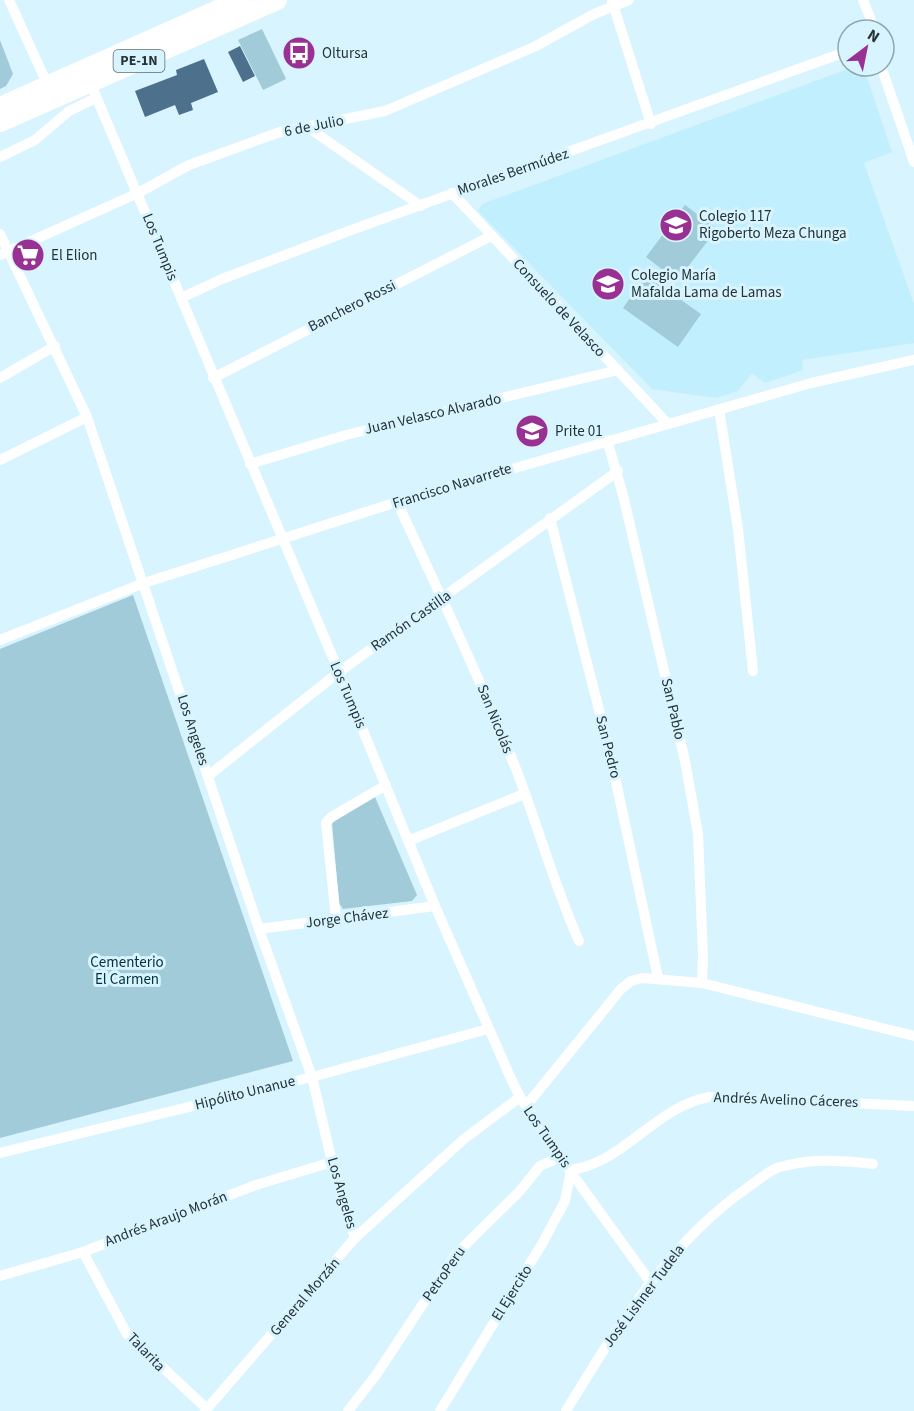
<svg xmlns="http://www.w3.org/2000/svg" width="914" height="1411" viewBox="0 0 914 1411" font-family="'Source Sans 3',sans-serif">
<rect width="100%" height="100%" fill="#d8f4fe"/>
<path fill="#c2effe" d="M856,66H863L892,152L864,163L914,304V343L802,360L803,370L765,383L752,373L738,391L716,398L652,389L478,211L482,204Z"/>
<g fill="#a2cbd9">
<path d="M262,29L286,79L263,90L238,40Z"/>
<path d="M0,40L13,74L6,86L0,89Z"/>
<path d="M685,205L717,229L677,281L646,257Z"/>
<path d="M646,275L701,314L678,347L623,308Z"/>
<path d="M133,595L293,1061L0,1138V649Z"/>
<path d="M375,797L417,895L412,901L343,909L339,903L332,823Z"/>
</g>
<g fill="#4d708c">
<path d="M240,46L255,76L243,82L228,52Z"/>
<path d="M204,59L218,92L191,103L193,110L179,115L175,105L145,117L135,91L177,75L176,70Z"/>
</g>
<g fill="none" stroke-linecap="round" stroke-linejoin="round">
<g stroke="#fff" stroke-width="10">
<path d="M9,0L50,90"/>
<path d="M863,0L875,30"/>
<path d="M612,1L651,124"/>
<path d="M881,66L914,162"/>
<path d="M90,82L339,672L435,906L512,1081L520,1097L560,1157L651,1283"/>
<path d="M306,126L421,206"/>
<path d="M0,157L35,140L69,111L96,98"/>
<path d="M452,193L667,423"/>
<path d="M0,234L87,417L259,929L312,1077L332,1162L355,1238"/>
<path d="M0,255L138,193L189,165L280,132L385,111L534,47L594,14L629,0"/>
<path d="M181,298L222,279L354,229L848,51"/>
<path d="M0,378L55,346"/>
<path d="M213,378L491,236"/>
<path d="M719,409L738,529L753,671"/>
<path d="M607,440L623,495L685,761L698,834L703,956L702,983"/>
<path d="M0,460L87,417"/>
<path d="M250,464L346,435L618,370"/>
<path d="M397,502C438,590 480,678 516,769C538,826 554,885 579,941"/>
<path d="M550,518L609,749L658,978"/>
<path d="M0,640L144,583L397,502L811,383L914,360"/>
<path d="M208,776L339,672L618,471"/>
<path d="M408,841L524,794"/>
<path d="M336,919L326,823L331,817L386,785"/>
<path d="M259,929L435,906"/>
<path d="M526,1106L621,989L631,981L642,978L702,983L914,1036"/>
<path d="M0,1153L312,1077L488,1029"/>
<path d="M83,1252L127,1334L207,1409"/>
<path d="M0,1276L83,1252L256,1185L332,1162"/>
<path d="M205,1411L355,1238L464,1139L520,1097"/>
<path d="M348,1411L376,1375L456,1254L519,1192L540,1166L560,1157"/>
<path d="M440,1411L542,1244L565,1201L571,1170C625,1162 655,1107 709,1097L914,1106"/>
<path d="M566,1411C616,1329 667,1244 747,1188C756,1182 767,1172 777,1168C809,1158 840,1160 873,1164"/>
</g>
<g stroke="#fff" stroke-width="20">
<path d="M0,107L240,0"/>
<path d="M0,122L277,0"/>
</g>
</g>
<defs>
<g id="bus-disc" transform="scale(1.725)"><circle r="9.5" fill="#993093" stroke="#d8f4fe"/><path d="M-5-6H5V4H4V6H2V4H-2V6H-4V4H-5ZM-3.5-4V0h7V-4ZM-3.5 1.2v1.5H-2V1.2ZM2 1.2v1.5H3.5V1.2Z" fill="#fff"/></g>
<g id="school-disc" transform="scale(1.725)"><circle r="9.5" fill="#993093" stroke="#d8f4fe"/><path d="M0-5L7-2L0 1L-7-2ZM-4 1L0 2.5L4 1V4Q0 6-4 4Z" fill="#fff"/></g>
<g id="supermarket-disc" transform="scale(1.725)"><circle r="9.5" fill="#993093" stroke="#d8f4fe"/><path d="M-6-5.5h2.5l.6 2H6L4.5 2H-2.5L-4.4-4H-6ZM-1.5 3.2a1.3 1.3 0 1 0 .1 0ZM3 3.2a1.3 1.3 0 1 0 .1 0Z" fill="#fff"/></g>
</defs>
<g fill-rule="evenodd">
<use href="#bus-disc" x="299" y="53"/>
<use href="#school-disc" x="676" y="225"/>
<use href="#supermarket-disc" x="28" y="255"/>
<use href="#school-disc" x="608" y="284"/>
<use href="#school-disc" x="532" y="431"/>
</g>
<g text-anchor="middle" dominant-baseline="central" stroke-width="6" stroke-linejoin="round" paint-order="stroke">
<rect fill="#d8f4fe" stroke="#5b6d73" stroke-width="1.5" x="113.5" y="50" width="51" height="22" rx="4.5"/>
<g font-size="14" font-weight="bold" fill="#253338">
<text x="139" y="61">PE-1N</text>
</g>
<g font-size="15" fill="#253338" stroke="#d8f4fe" text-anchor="start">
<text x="322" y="53">Oltursa</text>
<text x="699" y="216">Colegio 117<tspan x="699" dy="17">Rigoberto Meza Chunga</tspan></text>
<text x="51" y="255">El Elion</text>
<text x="631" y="275">Colegio María<tspan x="631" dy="17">Mafalda Lama de Lamas</tspan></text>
<text x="555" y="431">Prite 01</text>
</g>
<g font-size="15" fill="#253338" stroke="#d8f4fe">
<text transform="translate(314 126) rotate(-11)">6 de Julio</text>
<text transform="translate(513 172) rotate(-19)">Morales Bermúdez</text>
<text transform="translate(160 247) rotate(68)">Los Tumpis</text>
<text transform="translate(352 306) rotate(-27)">Banchero Rossi</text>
<text transform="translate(559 308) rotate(47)">Consuelo de Velasco</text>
<text transform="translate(433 414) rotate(-13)">Juan Velasco Alvarado</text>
<text transform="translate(452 486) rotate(-17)">Francisco Navarrete</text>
<text transform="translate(411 621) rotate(-35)">Ramón Castilla</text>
<text transform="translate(348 695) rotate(67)">Los Tumpis</text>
<text transform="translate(673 709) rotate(77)">San Pablo</text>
<text transform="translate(495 719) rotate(68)">San Nicolás</text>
<text transform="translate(193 730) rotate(72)">Los Angeles</text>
<text transform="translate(608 747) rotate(76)">San Pedro</text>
<text transform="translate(347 918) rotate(-7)">Jorge Chávez</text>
<text transform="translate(245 1093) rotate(-14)">Hipólito Unanue</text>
<text transform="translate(786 1100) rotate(2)">Andrés Avelino Cáceres</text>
<text transform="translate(547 1137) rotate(55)">Los Tumpis</text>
<text transform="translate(342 1193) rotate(74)">Los Angeles</text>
<text transform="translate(166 1219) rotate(-21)">Andrés Araujo Morán</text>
<text transform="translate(444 1274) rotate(-55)">PetroPeru</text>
<text transform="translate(512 1293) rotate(-58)">El Ejercito</text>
<text transform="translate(644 1296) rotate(-53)">José Lishner Tudela</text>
<text transform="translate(305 1297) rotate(-49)">General Morzán</text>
<text transform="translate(146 1352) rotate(46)">Talarita</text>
</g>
<g font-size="15" fill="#00303d" stroke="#d8f4fe">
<text x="127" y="962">Cementerio<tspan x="127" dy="17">El Carmen</tspan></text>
</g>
</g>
<g transform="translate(866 48) rotate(32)"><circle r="28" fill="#d8f4fe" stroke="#90a7af" stroke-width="1.5"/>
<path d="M0-4.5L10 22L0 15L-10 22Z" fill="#993093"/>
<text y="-9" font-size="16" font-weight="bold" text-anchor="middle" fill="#253338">N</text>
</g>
</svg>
